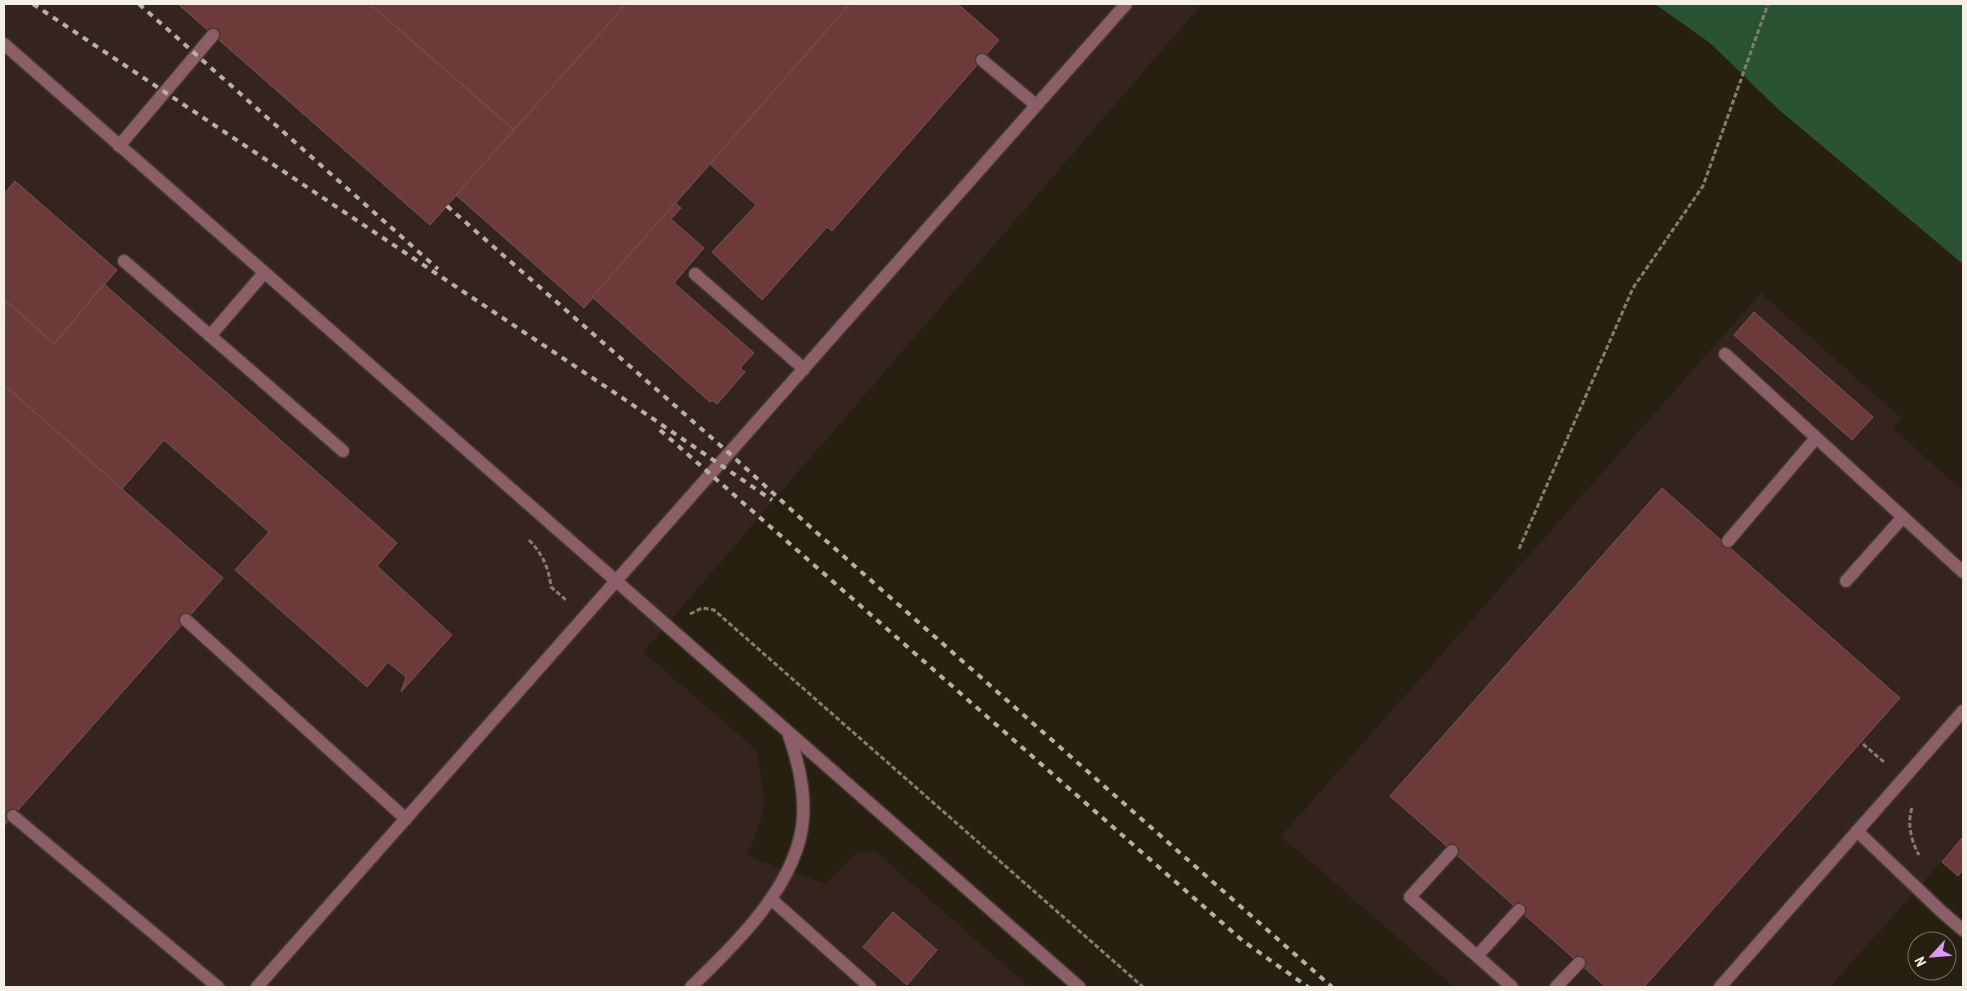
<svg xmlns="http://www.w3.org/2000/svg" width="1967" height="991" viewBox="0 0 1967 991" font-family="'Roboto Condensed',sans-serif">
<rect width="100%" height="100%" fill="#272011"/>
<g fill="#35231e">
<path d="M4,4H1202L643,652L757,750L765,802L757,831L747,856L826,884L858,852L875,851L1029,987H4Z"/>
<path d="M1761,293L1901,418L1893,429L1963,491V870L1958,876L1941,862L1830,987H1454L1281,836Z"/>
</g>
<path fill="#295333" d="M1655,4H1963V264L1778,109L1710,43Z"/>
<g fill="#6d3a3a" stroke="#6e5958">
<path d="M178,4H370L514,130L430,225Z"/>
<path d="M370,4H626L514,130Z"/>
<path d="M626,4H850L584,308L456,195Z"/>
<path d="M850,4H958L999,40L832,231L827,227L762,300L712,252L756,205L710,164Z"/>
<path d="M15,181L117,270L54,344L4,299V194Z"/>
<path d="M675,203L681,208L671,219L704,248L674,283L754,353L740,368L745,372L717,404L712,400L710,402L592,297Z"/>
<path d="M104,284L397,543L377,566L452,635L401,692L406,677L388,662L367,687L235,570L269,532L164,440L122,489L4,385L5,300L54,344Z"/>
<path d="M1754,312L1873,417L1852,440L1734,335Z"/>
<path d="M4,385L223,578L4,826Z"/>
<path d="M1662,488L1900,698L1644,987H1606L1390,796Z"/>
<path d="M1962,838L1963,870L1958,876L1942,862Z"/>
<path d="M893,912L937,950L907,985L863,947Z"/>
</g>
<g fill="none" stroke-linecap="round" stroke-linejoin="round">
<g stroke="#443d2f" stroke-width="15">
<g id="minor">
<path d="M4,44L1079,987"/>
<path d="M982,60L1036,105"/>
<path d="M119,146L213,35"/>
<path d="M124,261L343,451"/>
<path d="M695,274L804,369"/>
<path d="M210,336L264,273"/>
<path d="M1725,354L1963,572"/>
<path d="M1728,541L1816,438"/>
<path d="M1846,581L1903,517"/>
<path d="M186,620L406,819"/>
<path d="M13,816L218,987"/>
<path d="M1857,831L1942,912L1963,930"/>
<path d="M1452,851L1410,897L1512,987"/>
<path d="M771,899L870,987"/>
<path d="M1477,956L1519,910"/>
<path d="M257,987L1126,4"/>
<path d="M691,987C735,945 799,883 803,818C805,789 798,762 789,735"/>
<path d="M1556,987L1579,963"/>
<path d="M1720,987L1963,711"/>
</g>
</g>
<g stroke="#847e71" stroke-width="3" stroke-dasharray="5 2.5" stroke-linecap="butt">
<path d="M529,540C542,553 549,568 551,587L566,600"/>
<path d="M1519,549L1633,288L1703,186L1768,4"/>
<path d="M690,614L702,608L714,610L1143,987"/>
<path d="M1863,744L1885,763"/>
<path d="M1912,808C1907,823 1911,841 1919,855"/>
</g>
<use href="#minor" stroke="#8c5f68" stroke-width="12"/>
<g stroke="#b6b1a5" stroke-width="4" stroke-dasharray="6 6" stroke-linecap="butt">
<path d="M33,4L621,397L772,500"/>
<path d="M139,4L438,269"/>
<path d="M447,206L729,453L807,524L1332,987"/>
<path d="M660,430L1243,941L1308,987"/>
</g>
</g>
<rect width="1967" height="991" fill="none" stroke="#f4efe5" stroke-width="10"/>
<g transform="translate(1932 956) rotate(244)"><circle r="24" fill="#272011" stroke="#797366"/>
<path d="M0-4L9 19L0 12L-9 19Z" fill="#da9af6"/>
<text y="-8" font-size="14" font-weight="bold" text-anchor="middle" fill="#f4efe5">N</text>
</g>
</svg>
